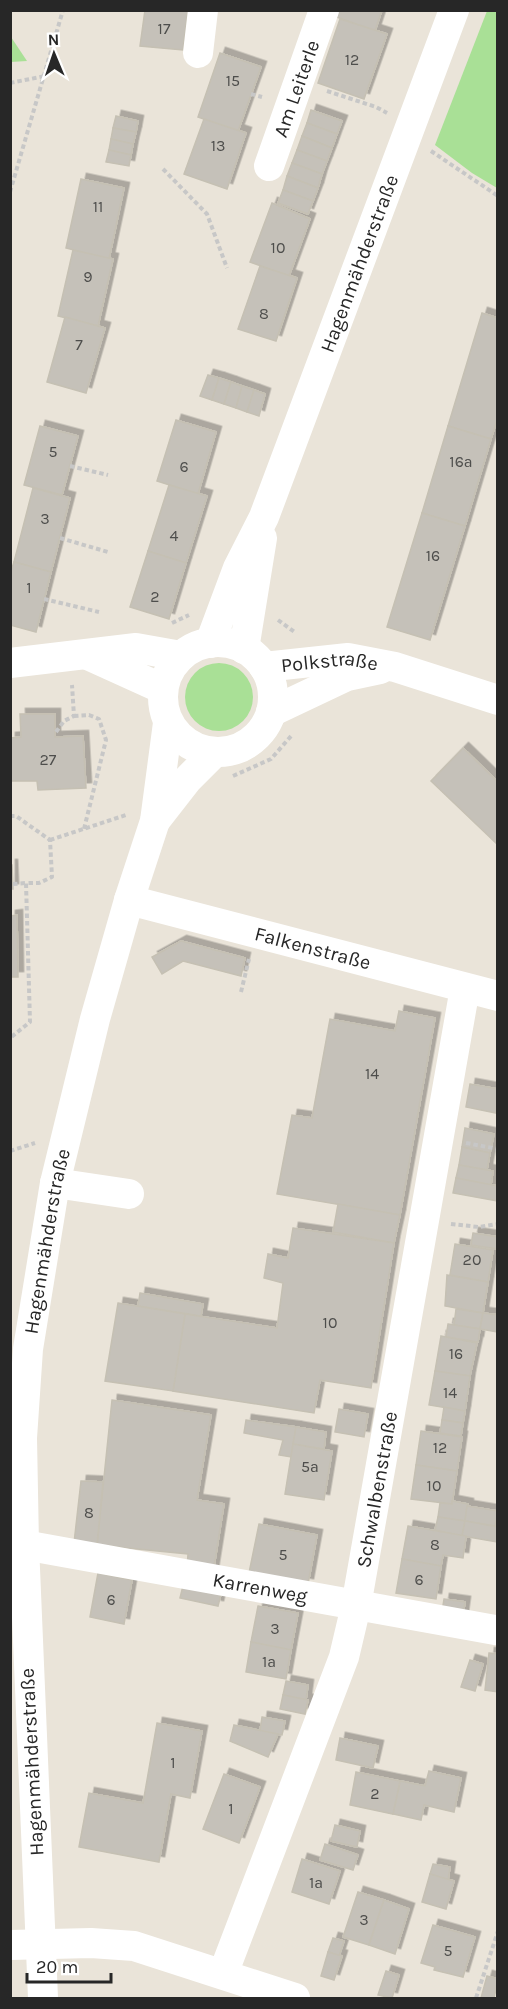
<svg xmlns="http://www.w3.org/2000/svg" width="508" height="2009" viewBox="0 0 508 2009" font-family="Karla,sans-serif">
<defs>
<filter id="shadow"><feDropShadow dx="5.5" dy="-5.5" stdDeviation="0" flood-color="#0004"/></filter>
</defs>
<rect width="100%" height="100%" fill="#eae4d9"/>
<g fill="#a9e096">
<path d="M487,11H497V188L472,173L435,145Z"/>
<path d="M10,37H11L27,61L11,62Z"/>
<circle cx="219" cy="697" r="34"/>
</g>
<g fill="#c5c1b9" stroke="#c5c0b3" stroke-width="1.5" filter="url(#shadow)">
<path d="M145,10H188L183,50L140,46Z"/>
<path d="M336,10H382L375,31L334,16Z"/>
<path d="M340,19L387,34L364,99L318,83Z"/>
<path d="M220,53L261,67L238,131L198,117Z"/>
<path d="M311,110L342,121L337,134L307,123Z"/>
<path d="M116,116L138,121L136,132L113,128Z"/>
<path d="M204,119L246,133L227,189L184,174Z"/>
<path d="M307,123L337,134L332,148L302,136Z"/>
<path d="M113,128L136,132L133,144L111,139Z"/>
<path d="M302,136L332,148L327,161L297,150Z"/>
<path d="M111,139L133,144L131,155L109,150Z"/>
<path d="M109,150L131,155L129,166L106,162Z"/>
<path d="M297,150L327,161L322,174L292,163Z"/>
<path d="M292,163L322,174L318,188L287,176Z"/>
<path d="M287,176L318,188L313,201L283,190Z"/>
<path d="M81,179L124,188L109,259L66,248Z"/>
<path d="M283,190L313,201L308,214L278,203Z"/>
<path d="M272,203L310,219L289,276L250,262Z"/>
<path d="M73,250L113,259L98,326L58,316Z"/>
<path d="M260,266L297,278L276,341L238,329Z"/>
<path d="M482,313L498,318V417L491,439L448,426Z"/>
<path d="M65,317L105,328L86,393L47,382Z"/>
<path d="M208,375L219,378L212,400L200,396Z"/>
<path d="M219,378L231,382L224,404L212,400Z"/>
<path d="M231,382L242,386L236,408L224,404Z"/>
<path d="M242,386L254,390L247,412L236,408Z"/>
<path d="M254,390L265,394L259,416L247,412Z"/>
<path d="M176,420L216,432L198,494L157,481Z"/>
<path d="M40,426L78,436L62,495L24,485Z"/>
<path d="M448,426L491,439L465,526L422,513Z"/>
<path d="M169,485L207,496L186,563L148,551Z"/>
<path d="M33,488L70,498L51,572L14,562Z"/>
<path d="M422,513L465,526L430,640L387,627Z"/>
<path d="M148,551L186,563L169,619L130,607Z"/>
<path d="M14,562L51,572L36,632L10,625V574Z"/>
<path d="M20,714H55V737L83,736L86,788L38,790L37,781H10V738L21,737Z"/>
<path d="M463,748L498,782V845L431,781Z"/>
<path d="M10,865H12L13,889H10Z"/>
<path d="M17,915L18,977H10V916Z"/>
<path d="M181,941L245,958L241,976L183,961L162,974L152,957Z"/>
<path d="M399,1011L435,1018L400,1215L277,1194L292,1115L312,1118L330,1019L395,1031Z"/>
<path d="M470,1084L498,1089L496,1113L466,1107Z"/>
<path d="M465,1128L494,1134L490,1153L462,1147Z"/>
<path d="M462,1147L490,1153L487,1170L459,1165Z"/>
<path d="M459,1165L493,1171L491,1185L456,1178Z"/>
<path d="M456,1178L498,1186V1201L453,1193Z"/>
<path d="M338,1204L400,1215L394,1243L333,1232Z"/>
<path d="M293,1228L394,1243L371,1388L320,1380L314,1413L173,1391L185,1314L277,1328L283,1283L264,1278L268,1254L288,1258Z"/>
<path d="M473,1233L498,1237V1249L471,1245Z"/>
<path d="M455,1244L493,1250L488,1282L450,1275Z"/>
<path d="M447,1275L488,1282L483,1313L445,1306Z"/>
<path d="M140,1293L203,1304L201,1316L138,1306Z"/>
<path d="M118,1303L185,1314L173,1391L105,1381Z"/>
<path d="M456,1309L483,1313L480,1329L454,1325Z"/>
<path d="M483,1313L498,1315V1332L480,1329Z"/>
<path d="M448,1324L480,1329L478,1342L446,1337Z"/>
<path d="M441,1336L477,1343L470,1376L435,1371Z"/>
<path d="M435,1371L470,1376L465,1411L429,1405Z"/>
<path d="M112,1400L211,1415L197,1500L224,1504L213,1573L187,1568L188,1554L97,1545Z"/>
<path d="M444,1407L465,1411L463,1423L442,1420Z"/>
<path d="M339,1409L368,1414L364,1437L335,1432Z"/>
<path d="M246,1420L296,1427L291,1457L279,1455L283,1440L244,1433Z"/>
<path d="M442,1420L463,1423L461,1436L440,1433Z"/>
<path d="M296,1427L326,1432L324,1449L293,1444Z"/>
<path d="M421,1431L462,1437L457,1471L416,1465Z"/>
<path d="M293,1444L332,1451L324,1500L285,1494Z"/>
<path d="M416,1465L457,1471L452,1504L411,1499Z"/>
<path d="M81,1481L103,1482L97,1545L74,1543Z"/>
<path d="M452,1501L468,1504L465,1521L438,1517L440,1503L452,1504Z"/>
<path d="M467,1506L498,1511L495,1526L465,1521Z"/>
<path d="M438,1517L465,1521L462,1536L435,1530Z"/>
<path d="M465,1521L498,1527V1542L462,1536Z"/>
<path d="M259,1524L317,1535L308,1584L249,1573Z"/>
<path d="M408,1526L466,1536L463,1558L443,1555L441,1566L402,1559Z"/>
<path d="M402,1559L441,1566L436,1599L396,1593Z"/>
<path d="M98,1573L132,1580L124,1624L90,1617Z"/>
<path d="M183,1586L221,1594L218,1606L180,1598Z"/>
<path d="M444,1599L465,1602L463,1616L442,1612Z"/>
<path d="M258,1606L298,1613L291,1650L251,1642Z"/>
<path d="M251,1642L291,1650L286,1679L246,1672Z"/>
<path d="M489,1653L498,1654V1692L485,1690Z"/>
<path d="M470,1660L483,1664L475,1691L461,1687Z"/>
<path d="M286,1681L308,1685L306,1700L283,1695Z"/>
<path d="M283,1695L308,1700L305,1714L280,1709Z"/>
<path d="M262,1717L285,1721L282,1735L260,1731Z"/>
<path d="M157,1723L202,1731L190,1798L171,1794L159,1862L79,1847L89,1793L143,1803Z"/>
<path d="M234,1725L278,1734L268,1757L230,1741Z"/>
<path d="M340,1738L378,1746L373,1768L336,1760Z"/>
<path d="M429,1771L461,1778L454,1812L424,1805L421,1820L393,1814L400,1781L425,1786Z"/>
<path d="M356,1772L400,1781L393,1814L350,1805Z"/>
<path d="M224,1774L260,1787L239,1843L203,1829Z"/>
<path d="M335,1825L360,1831L357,1847L331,1841Z"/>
<path d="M325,1844L358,1855L353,1870L320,1860Z"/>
<path d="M302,1859L340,1871L329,1904L292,1892Z"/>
<path d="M433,1864L450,1867L448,1880L430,1874Z"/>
<path d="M430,1874L454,1881L446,1909L422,1902Z"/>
<path d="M358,1892L384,1900L369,1945L343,1937Z"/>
<path d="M384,1900L409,1909L395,1954L369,1945Z"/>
<path d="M433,1925L475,1937L463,1977L434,1970L435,1967L421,1963Z"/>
<path d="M333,1938L344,1941L339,1956L328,1952Z"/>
<path d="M328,1952L342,1956L334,1980L321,1976Z"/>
<path d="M386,1971L399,1975L392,1998L378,1995Z"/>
<path d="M487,1976L498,1979L494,1998H481Z"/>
</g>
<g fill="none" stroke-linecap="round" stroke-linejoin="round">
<g stroke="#c7c7c7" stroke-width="4" stroke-dasharray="4.5 3" stroke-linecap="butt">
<path d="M10,83L45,76"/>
<path d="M327,91L376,107L387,113"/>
<path d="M251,94L262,97"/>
<path d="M431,151L498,196"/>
<path d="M163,169L207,214L227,268"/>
<path d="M10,192L63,10"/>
<path d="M70,466L108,475"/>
<path d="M60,538L108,552"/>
<path d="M44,599L99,612"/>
<path d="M278,620L296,633"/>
<path d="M172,623L189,615"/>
<path d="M74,716L89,715L99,719L106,740L84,829"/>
<path d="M56,732L64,721L74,716L72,685"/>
<path d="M233,776L271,759L292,735"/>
<path d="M10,816H16L50,840L52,877L39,883H26L30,1022L10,1038"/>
<path d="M50,840L126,815"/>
<path d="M13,884L26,883"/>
<path d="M241,992L249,959"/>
<path d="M466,1143L498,1149"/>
<path d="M10,1151L35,1143"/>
<path d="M451,1224L479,1227L498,1224"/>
<path d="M476,1998L498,1931"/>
</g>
<g stroke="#fff" stroke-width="30">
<path d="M198,53L203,10"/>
<path id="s1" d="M269,166L324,10"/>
<circle cx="218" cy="697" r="55"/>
<path id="s2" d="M210,643L238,568L264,517L454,10"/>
<path d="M244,649L262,538"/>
<path d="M88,655L163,689"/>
<path d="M10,663L136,648L181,656"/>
<path id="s3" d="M264,667L348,658L395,667L498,700"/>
<path d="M271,712L347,676L380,669"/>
<path d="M155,821L187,780L214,753"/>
<path id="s4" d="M129,900L498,996"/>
<path d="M55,1183L129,1194"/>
<path id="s5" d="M24,1545L495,1630"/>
<path d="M10,1945L91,1943L134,1946L295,1998"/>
<path id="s6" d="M223,1974L344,1657L356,1606L465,988"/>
<path id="s7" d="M43,1998L24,1545L22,1438L28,1349L55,1183L95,1019L129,900L155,821L168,723"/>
</g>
</g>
<g text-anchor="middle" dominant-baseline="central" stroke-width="6" stroke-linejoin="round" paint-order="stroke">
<g font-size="16" fill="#4e4e4c">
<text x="164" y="28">17</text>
<text x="352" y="59">12</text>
<text x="233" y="80">15</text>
<text x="218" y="145">13</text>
<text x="98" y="206">11</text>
<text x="278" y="247">10</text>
<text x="88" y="276">9</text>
<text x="264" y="313">8</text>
<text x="79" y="344">7</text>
<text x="53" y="451">5</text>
<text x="461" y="461">16a</text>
<text x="184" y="466">6</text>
<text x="45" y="518">3</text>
<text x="174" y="535">4</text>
<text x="433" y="555">16</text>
<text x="29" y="587">1</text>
<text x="155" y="596">2</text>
<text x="48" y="759">27</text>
<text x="372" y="1073">14</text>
<text x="472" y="1259">20</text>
<text x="330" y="1322">10</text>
<text x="456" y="1353">16</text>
<text x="450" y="1392">14</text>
<text x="440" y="1447">12</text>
<text x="310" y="1466">5a</text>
<text x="434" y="1485">10</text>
<text x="89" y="1512">8</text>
<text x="435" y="1544">8</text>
<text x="283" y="1554">5</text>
<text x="419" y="1579">6</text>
<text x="111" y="1599">6</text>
<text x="275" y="1628">3</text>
<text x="269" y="1661">1a</text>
<text x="173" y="1762">1</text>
<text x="375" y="1793">2</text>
<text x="231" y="1808">1</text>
<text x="316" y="1882">1a</text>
<text x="364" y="1919">3</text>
<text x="448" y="1950">5</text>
</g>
<g font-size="20" fill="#272727" stroke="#fff">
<text stroke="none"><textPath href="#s1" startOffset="82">Am Leiterle</textPath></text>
<text stroke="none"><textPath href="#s2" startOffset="408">Hagenmähderstraße</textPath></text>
<text stroke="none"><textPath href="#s3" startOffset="66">Polkstraße</textPath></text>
<text stroke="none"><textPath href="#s4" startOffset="190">Falkenstraße</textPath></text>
<text stroke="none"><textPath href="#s7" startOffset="759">Hagenmähderstraße</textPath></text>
<text stroke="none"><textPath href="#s6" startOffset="510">Schwalbenstraße</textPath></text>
<text stroke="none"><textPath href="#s5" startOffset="240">Karrenweg</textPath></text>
<text transform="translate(32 1762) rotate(-93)">Hagenmähderstraße</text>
</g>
</g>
<rect width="508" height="2009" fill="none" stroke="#272727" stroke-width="24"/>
<g transform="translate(54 54) rotate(358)" stroke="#ffffff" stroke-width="4.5" paint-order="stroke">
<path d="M0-4.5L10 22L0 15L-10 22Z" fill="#272727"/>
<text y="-9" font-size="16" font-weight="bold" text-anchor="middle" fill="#272727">N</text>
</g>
<path d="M27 1973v9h84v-9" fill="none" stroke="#272727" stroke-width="3"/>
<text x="36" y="1973" font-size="18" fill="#272727" stroke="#ffffff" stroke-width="4.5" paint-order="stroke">20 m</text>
</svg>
